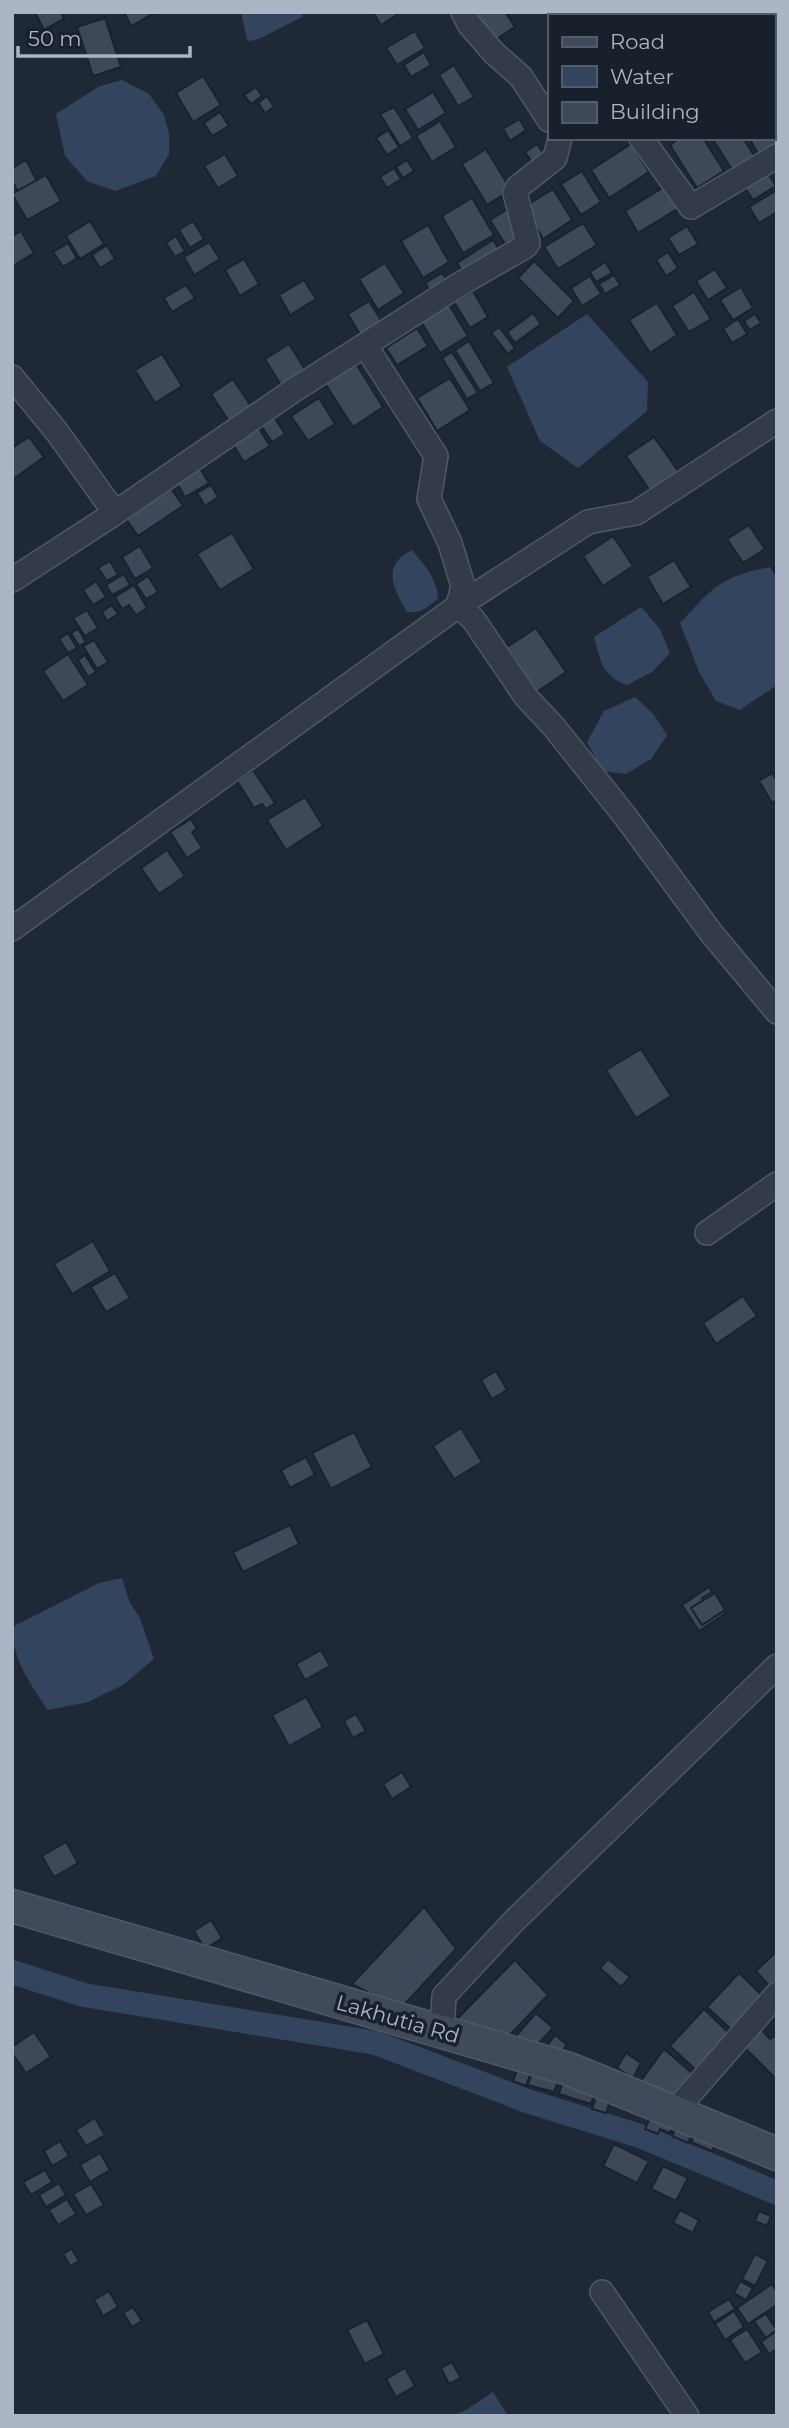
<svg xmlns="http://www.w3.org/2000/svg" width="789" height="2428" viewBox="0 0 789 2428" font-family="Montserrat,sans-serif">
<rect width="100%" height="100%" fill="#1f2936"/>
<g fill="#32445e">
<path d="M241,12H303L302,17L259,39L250,41L247,40Z"/>
<path d="M122,80L149,94L164,115L169,133V154L156,176L115,191L87,181L65,156L56,114L100,86Z"/>
<path d="M587,314L648,382L647,411L578,468L540,441L507,367Z"/>
<path d="M412,550C423,563 438,580 438,598C429,607 420,614 407,612C393,588 381,565 412,550Z"/>
<path d="M770,567L777,579V685L740,710L716,701L699,672L680,623C714,587 719,577 770,567Z"/>
<path d="M641,607L660,629L670,653L652,672L627,685C602,676 600,660 594,637Z"/>
<path d="M635,697L654,715L667,735L651,759L626,774L602,771L587,742L604,711Z"/>
<path d="M122,1578L130,1603L140,1618L154,1659L123,1685L88,1702L48,1710C31,1686 12,1658 12,1627L99,1583Z"/>
<path d="M493,2392L508,2416H452L466,2410Z"/>
</g>
<g fill="none" stroke-linecap="round" stroke-linejoin="round">
<path stroke="#32445e" stroke-width="24" d="M12,1972L84,1995L376,2043L527,2101L640,2136L777,2193"/>
</g>
<g fill="#3d4959" stroke="#1a222d" stroke-width="2">
<path d="M35,12H61L64,19L44,30Z"/>
<path d="M124,12H156L131,26Z"/>
<path d="M373,12H401L381,25Z"/>
<path d="M473,12H505L515,27L492,42Z"/>
<path d="M697,12H760L763,16H699Z"/>
<path d="M105,18L121,67L93,76L77,27Z"/>
<path d="M415,31L425,48L397,65L386,48Z"/>
<path d="M424,52L431,65L411,77L404,65Z"/>
<path d="M454,65L474,97L458,106L439,75Z"/>
<path d="M203,76L221,105L193,122L176,93Z"/>
<path d="M256,87L262,96L251,104L244,95Z"/>
<path d="M433,92L446,113L418,130L405,109Z"/>
<path d="M267,96L274,107L265,113L258,103Z"/>
<path d="M394,107L413,138L400,146L380,114Z"/>
<path d="M220,112L229,126L212,136L204,123Z"/>
<path d="M519,119L526,130L510,141L503,129Z"/>
<path d="M440,121L456,147L432,162L416,136Z"/>
<path d="M388,130L399,147L387,155L376,138Z"/>
<path d="M773,133L777,144L759,155L749,138H773Z"/>
<path d="M680,138H703L724,171L697,188L670,145Z"/>
<path d="M712,138H743L755,157L733,171Z"/>
<path d="M537,144L548,160L536,168L525,152Z"/>
<path d="M631,144L649,172L609,198L591,170Z"/>
<path d="M486,149L511,190L487,205L462,164Z"/>
<path d="M225,154L238,176L218,188L204,166Z"/>
<path d="M26,160L37,181L18,192L12,181V168Z"/>
<path d="M407,160L414,171L403,178L396,167Z"/>
<path d="M394,168L401,179L387,188L380,177Z"/>
<path d="M765,168L776,186L753,200L741,182Z"/>
<path d="M582,171L601,202L581,215L561,184Z"/>
<path d="M46,175L61,201L27,220L12,194Z"/>
<path d="M669,184L682,206L638,233L625,211Z"/>
<path d="M553,189L572,220L543,239L524,207Z"/>
<path d="M777,190V212L759,223L749,207Z"/>
<path d="M472,198L494,235L463,253L442,216Z"/>
<path d="M508,209L523,243L510,252L490,220Z"/>
<path d="M90,221L104,244L80,259L66,236Z"/>
<path d="M193,221L204,239L190,248L179,230Z"/>
<path d="M583,223L597,245L558,269L544,247Z"/>
<path d="M428,225L449,262L423,278L401,241Z"/>
<path d="M687,226L698,244L679,255L668,238Z"/>
<path d="M21,231L34,253L13,266L12,236Z"/>
<path d="M176,236L185,251L175,257L166,243Z"/>
<path d="M493,240L502,254L466,277L457,263Z"/>
<path d="M209,242L220,259L194,275L184,257Z"/>
<path d="M68,243L77,258L63,267L53,252Z"/>
<path d="M107,245L115,259L100,268L92,255Z"/>
<path d="M668,252L678,268L666,276L656,260Z"/>
<path d="M244,259L259,284L240,296L225,270Z"/>
<path d="M534,261L574,301L558,318L518,278Z"/>
<path d="M605,262L612,273L596,282L590,272Z"/>
<path d="M385,263L404,293L378,310L359,279Z"/>
<path d="M715,269L727,288L708,300L696,281Z"/>
<path d="M442,273L447,280L430,291L425,283Z"/>
<path d="M614,275L620,285L605,294L599,284Z"/>
<path d="M590,276L601,294L582,306L571,288Z"/>
<path d="M304,280L316,299L290,315L279,295Z"/>
<path d="M186,285L195,298L172,312L164,298Z"/>
<path d="M741,287L753,308L733,320L720,300Z"/>
<path d="M473,291L488,317L470,328L454,302Z"/>
<path d="M694,292L711,319L689,332L672,306Z"/>
<path d="M369,301L384,325L362,338L348,314Z"/>
<path d="M448,303L468,336L440,353L420,320Z"/>
<path d="M657,303L677,335L650,353L629,320Z"/>
<path d="M533,313L541,324L515,343L507,332Z"/>
<path d="M755,314L761,323L750,330L744,321Z"/>
<path d="M738,319L747,334L732,343L723,329Z"/>
<path d="M499,327L515,348L508,354L491,333Z"/>
<path d="M417,328L428,346L397,365L386,348Z"/>
<path d="M469,341L494,383L480,391L455,350Z"/>
<path d="M289,344L308,374L284,390L265,359Z"/>
<path d="M452,352L478,393L467,399L442,358Z"/>
<path d="M162,354L182,386L155,403L135,370Z"/>
<path d="M353,359L383,407L353,427L322,379Z"/>
<path d="M450,378L470,410L437,431L417,398Z"/>
<path d="M233,379L255,412L232,426L211,394Z"/>
<path d="M319,398L335,424L308,441L291,416Z"/>
<path d="M273,415L285,434L272,442L260,424Z"/>
<path d="M258,427L270,446L244,462L232,443Z"/>
<path d="M29,437L44,457L12,480V448Z"/>
<path d="M654,437L683,478L655,498L626,456Z"/>
<path d="M200,468L209,483L185,497L176,482Z"/>
<path d="M211,485L218,497L205,506L197,493Z"/>
<path d="M171,488L183,506L138,536L126,519Z"/>
<path d="M749,525L765,549L743,563L727,539Z"/>
<path d="M232,533L254,569L220,590L197,554Z"/>
<path d="M613,536L633,566L603,586L583,556Z"/>
<path d="M140,546L153,568L135,579L122,557Z"/>
<path d="M674,560L691,587L663,604L647,577Z"/>
<path d="M110,561L118,575L107,581L98,568Z"/>
<path d="M124,574L130,585L112,595L106,585Z"/>
<path d="M148,576L158,592L146,599L136,584Z"/>
<path d="M96,581L106,597L93,605L83,590Z"/>
<path d="M134,585L147,608L136,615L129,605L122,609L115,597Z"/>
<path d="M112,605L118,614L107,621L102,612Z"/>
<path d="M87,610L98,628L85,636L73,618Z"/>
<path d="M536,628L566,672L534,694L504,649Z"/>
<path d="M78,629L86,642L79,646L71,633Z"/>
<path d="M68,633L77,648L68,653L59,639Z"/>
<path d="M94,640L108,662L97,669L83,646Z"/>
<path d="M68,654L88,685L63,701L43,671Z"/>
<path d="M85,655L96,672L88,677L78,660Z"/>
<path d="M253,770L275,803L266,809L262,804L254,808L237,781Z"/>
<path d="M772,773L777,781V800L772,803L759,781Z"/>
<path d="M305,797L323,826L286,850L267,820Z"/>
<path d="M191,819L197,829L192,832L202,848L187,858L170,832Z"/>
<path d="M167,850L185,876L159,894L141,868Z"/>
<path d="M641,1049L671,1096L636,1118L606,1070Z"/>
<path d="M93,1241L110,1271L72,1294L54,1264Z"/>
<path d="M115,1273L130,1298L106,1312L91,1287Z"/>
<path d="M743,1296L757,1316L716,1344L703,1323Z"/>
<path d="M496,1371L507,1390L492,1399L481,1380Z"/>
<path d="M461,1428L482,1462L454,1479L433,1446Z"/>
<path d="M354,1432L372,1467L331,1489L312,1453Z"/>
<path d="M306,1457L315,1475L290,1488L281,1470Z"/>
<path d="M290,1525L299,1544L243,1572L233,1552Z"/>
<path d="M709,1587L726,1613L699,1631L682,1605Z"/>
<path d="M712,1592L724,1611L714,1617L702,1598Z"/>
<path d="M715,1593L725,1610L702,1625L691,1608Z"/>
<path d="M321,1650L330,1666L305,1680L296,1664Z"/>
<path d="M306,1697L323,1727L289,1746L272,1715Z"/>
<path d="M356,1714L366,1731L353,1738L344,1721Z"/>
<path d="M402,1772L411,1787L392,1799L383,1784Z"/>
<path d="M66,1842L78,1863L54,1877L42,1856Z"/>
<path d="M424,1907L456,1949L400,2009L352,1984Z"/>
<path d="M211,1920L222,1938L205,1949L194,1931Z"/>
<path d="M777,1951V1986L773,1990L756,1971Z"/>
<path d="M608,1959L630,1977L621,1987L600,1968Z"/>
<path d="M515,1960L548,1995L505,2040L456,2020Z"/>
<path d="M739,1973L766,1999L734,2032L707,2007Z"/>
<path d="M704,2009L731,2035L697,2071L670,2046Z"/>
<path d="M536,2013L553,2028L532,2050L516,2036Z"/>
<path d="M759,2027L770,2039L777,2035V2080L742,2045Z"/>
<path d="M34,2032L51,2057L26,2073L12,2053V2047Z"/>
<path d="M555,2035L567,2045L557,2057L545,2048Z"/>
<path d="M664,2049L693,2074L672,2099L640,2082Z"/>
<path d="M626,2053L641,2063L633,2078L617,2068Z"/>
<path d="M519,2065L532,2069L526,2086L513,2081Z"/>
<path d="M534,2067L560,2075L554,2092L528,2085Z"/>
<path d="M564,2076L597,2085L591,2104L559,2094Z"/>
<path d="M599,2088L613,2092L606,2113L592,2109Z"/>
<path d="M652,2113L675,2122L670,2133L660,2129L658,2134L645,2129Z"/>
<path d="M95,2118L105,2135L86,2146L76,2130Z"/>
<path d="M678,2123L694,2129L688,2143L672,2136Z"/>
<path d="M697,2130L718,2139L712,2151L691,2142Z"/>
<path d="M60,2141L69,2156L52,2166L44,2151Z"/>
<path d="M614,2144L649,2161L637,2183L603,2166Z"/>
<path d="M100,2153L110,2170L90,2182L80,2165Z"/>
<path d="M663,2166L688,2178L676,2201L651,2189Z"/>
<path d="M45,2170L52,2182L31,2195L23,2182Z"/>
<path d="M59,2183L66,2195L46,2207L39,2195Z"/>
<path d="M91,2184L104,2205L86,2215L73,2194Z"/>
<path d="M67,2199L76,2214L58,2225L49,2210Z"/>
<path d="M680,2210L699,2220L693,2233L673,2223Z"/>
<path d="M759,2211L771,2216L767,2226L755,2221Z"/>
<path d="M72,2249L79,2261L70,2266L63,2254Z"/>
<path d="M755,2254L768,2261L755,2286L742,2279Z"/>
<path d="M740,2281L753,2288L746,2300L734,2293Z"/>
<path d="M772,2284L777,2292V2305L748,2324L737,2308Z"/>
<path d="M109,2291L118,2307L103,2316L94,2300Z"/>
<path d="M729,2299L735,2309L714,2322L708,2312Z"/>
<path d="M133,2307L142,2321L132,2327L123,2313Z"/>
<path d="M734,2311L744,2327L725,2340L715,2324Z"/>
<path d="M766,2314L777,2330L766,2338L754,2321Z"/>
<path d="M367,2320L384,2354L365,2364L347,2330Z"/>
<path d="M747,2329L762,2352L745,2363L730,2340Z"/>
<path d="M776,2331L777,2349L769,2354L761,2342Z"/>
<path d="M452,2362L461,2378L449,2384L441,2368Z"/>
<path d="M405,2368L415,2386L396,2397L386,2379Z"/>
</g>
<g fill="none" stroke-linecap="round" stroke-linejoin="round">
<g stroke="#505865" stroke-width="26">
<g id="street">
<path d="M463,12L469,24L494,53L521,77L549,120"/>
<path d="M641,138L691,207L777,156"/>
<path d="M365,345L457,286L526,246L528,243L515,193L518,187L555,158L560,138"/>
<path d="M12,377L57,432L115,513L12,580"/>
<path d="M777,421L636,513L588,522L458,606L473,619L526,697L554,727L625,816L712,934L777,1012"/>
<path d="M12,929L458,606L463,586L450,543L429,499L436,456L365,345L294,390L115,513"/>
<path d="M707,1233L777,1184"/>
<path d="M442,2032L444,1996L513,1922L777,1666"/>
<path d="M675,2111L777,1994"/>
<path d="M602,2292L687,2416"/>
</g>
</g>
<g stroke="#505865" stroke-width="35">
<path id="secondary" d="M12,1906L569,2069L777,2154"/>
</g>
<use href="#street" stroke="#323b47" stroke-width="23"/>
<use href="#secondary" stroke="#404a5a" stroke-width="32"/>
</g>
<g text-anchor="middle" dominant-baseline="central" stroke-width="7" stroke-linejoin="round" paint-order="stroke">
<g font-size="21" fill="#acb5c4" stroke="#18202b">
<text transform="translate(398 2019) rotate(16)">Lakhutia Rd</text>
</g>
</g>
<rect width="789" height="2428" fill="none" stroke="#acb5c4" stroke-width="28"/>
<rect x="548" y="14" width="228" height="126" fill="#18202b" stroke="#535c68" stroke-width="2"/>
<rect x="562" y="37" width="35" height="10" fill="#404a5a" stroke="#535c68" stroke-width="2"/>
<text x="610" y="49" font-size="21" fill="#acb5c4">Road</text>
<rect x="562" y="66" width="35" height="21" fill="#32445e" stroke="#535c68" stroke-width="2"/>
<text x="610" y="84" font-size="21" fill="#acb5c4">Water</text>
<rect x="562" y="102" width="35" height="21" fill="#3d4959" stroke="#535c68" stroke-width="2"/>
<text x="610" y="119" font-size="21" fill="#acb5c4">Building</text>
<path d="M18 46v10h172v-10" fill="none" stroke="#acb5c4" stroke-width="3.5"/>
<text x="28" y="46" font-size="21" fill="#acb5c4" stroke="#18202b" stroke-width="5" paint-order="stroke">50 m</text>
</svg>
